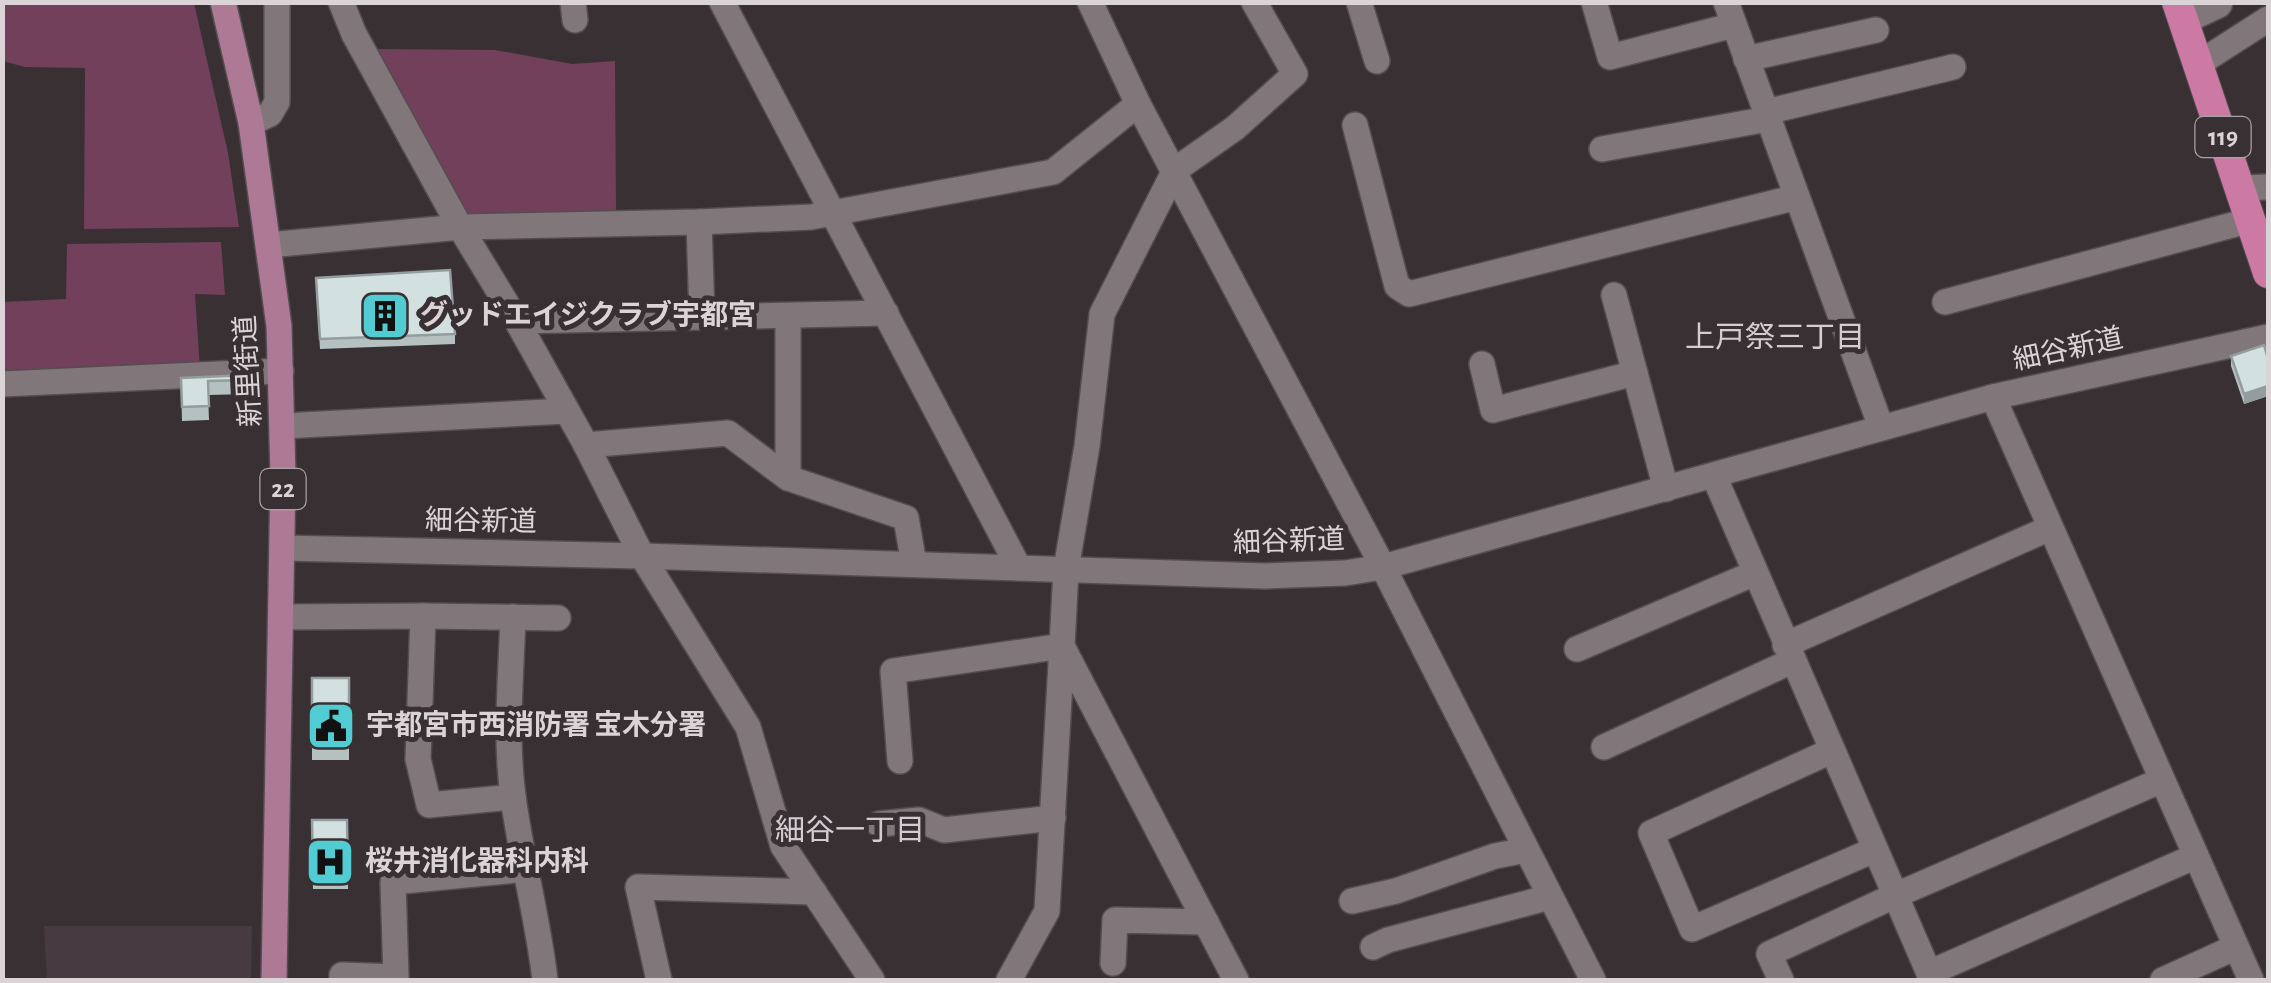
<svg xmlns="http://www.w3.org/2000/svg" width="2271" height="983" viewBox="0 0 2271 983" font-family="'Alegreya Sans','Noto Sans JP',sans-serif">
<rect width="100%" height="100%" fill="#393034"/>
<path fill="#483a41" d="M44,926H252L251,980H47Z"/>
<g fill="#72405a">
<path d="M3,2L194,3L228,153L239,227L84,229L85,68L25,67L3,61Z"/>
<path d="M371,49L495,50L572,64L615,61L616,213L466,214Z"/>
<path d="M221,242L225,295L195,294L200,370L3,377V302L66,299L67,244Z"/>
</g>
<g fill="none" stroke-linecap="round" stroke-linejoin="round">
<g stroke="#544d50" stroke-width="28">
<g id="minor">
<path d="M341,2L354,34L460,227L517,321L586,445L642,556L748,727L783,846L872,980"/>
<path d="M573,2L575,20"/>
<path d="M722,2L1019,568"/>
<path d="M1090,2L1138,104L1383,567L1593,980"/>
<path d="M1359,2L1377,61"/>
<path d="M1594,2L1610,57L1734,25"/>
<path d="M1726,2L1881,427"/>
<path d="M2183,22L2219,5L2220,2"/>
<path d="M1746,59L1876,30"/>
<path d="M2198,64L2268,19"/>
<path d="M1766,112L1953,67"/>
<path d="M251,123L270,114L277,102V2"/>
<path d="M1355,125L1397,286L1409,294L1797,197"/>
<path d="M1602,149L1768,119"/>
<path d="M2240,188L2268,187"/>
<path d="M699,222L702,316"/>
<path d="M269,245L460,227L699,222L811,217L1053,172L1138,104"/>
<path d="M1614,295L1666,489"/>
<path d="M1945,302L2251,220"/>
<path d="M788,316V478L906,518L914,564"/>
<path d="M517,321L886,313"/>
<path d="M1482,364L1493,410L1635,373"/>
<path d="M2,384L281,371"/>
<path d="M1993,397L2251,980"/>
<path d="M283,426L566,411"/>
<path d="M586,445L728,433L788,478"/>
<path d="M1714,476L1932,980"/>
<path d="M282,548L642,556L1265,576L1345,573L1383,567L1993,397L2268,337"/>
<path d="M423,616L418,759L429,805L513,797"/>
<path d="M282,617L423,616L558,618"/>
<path d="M513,617C511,676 505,737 513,796C521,858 538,918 545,980"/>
<path d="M1785,645L2050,528"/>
<path d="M1577,649L1755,573"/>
<path d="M1604,747L1792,661"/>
<path d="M1831,751L1651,833L1692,929L1874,850"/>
<path d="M900,761L893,671L1062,646L1047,911L1009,980"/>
<path d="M879,824L919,820L944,830L1053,818"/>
<path d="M1352,901L1396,891L1495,856L1526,850"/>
<path d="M1373,947L1388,940L1550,897"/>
<path d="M1113,963L1115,920L1206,922"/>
<path d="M1929,973L2196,856"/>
<path d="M342,980V975L396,977L393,882L527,869"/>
<path d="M659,980L638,887L814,892"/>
<path d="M1236,980L1062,646L1066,569L1087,446L1102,314L1175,170L1235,128L1295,74L1254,2"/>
<path d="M1781,980L1769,954L1894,896L2162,780"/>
<path d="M2163,980L2236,947"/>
</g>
</g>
<g stroke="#544d50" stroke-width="28">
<path id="major" d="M223,2L251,123L279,326L283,476L274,980"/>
</g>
<g stroke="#544d50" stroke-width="32">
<path id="highway" d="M2177,2L2268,273"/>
</g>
<use href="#minor" stroke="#81777b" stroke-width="25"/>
<use href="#major" stroke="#ae7994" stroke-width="25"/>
<use href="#highway" stroke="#cc7aa4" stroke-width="30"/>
</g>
<g fill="#b5c1c1">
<path d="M316,288L455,334V344L320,349Z"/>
<path d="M2231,356L2268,359V396L2244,404L2231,366Z"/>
<path d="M248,375V394L208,395L209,420L182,421L181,378Z"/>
<rect x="312" y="678" width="37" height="82"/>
<path d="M312,820H347L348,889H313Z"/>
</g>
<path fill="#949d9d" d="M2268,386V396L2244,404V394Z"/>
<g fill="#d3e0e0" stroke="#949d9d" stroke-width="2.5">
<path d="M450,270L455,334L320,339L316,278Z"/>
<path d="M2264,345L2268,359V386L2244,394L2231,356Z"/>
<path d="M248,375V380L208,381L209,406L182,407L181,378Z"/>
<rect x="312" y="678" width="37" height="68"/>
<path d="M312,820H347L348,874L313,875Z"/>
</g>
<defs>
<g id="building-square" transform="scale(2.5)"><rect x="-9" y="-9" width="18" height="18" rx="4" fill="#51ccd2" stroke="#393034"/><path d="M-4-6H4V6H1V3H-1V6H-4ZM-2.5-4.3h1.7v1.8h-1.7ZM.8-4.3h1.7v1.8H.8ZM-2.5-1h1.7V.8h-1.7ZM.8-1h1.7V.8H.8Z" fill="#111"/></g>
<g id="civic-square" transform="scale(2.5)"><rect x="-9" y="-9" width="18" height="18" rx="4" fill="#51ccd2" stroke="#393034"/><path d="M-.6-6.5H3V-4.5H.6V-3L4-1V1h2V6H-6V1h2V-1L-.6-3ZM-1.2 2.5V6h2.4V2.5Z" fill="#111"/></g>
<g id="hospital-square" transform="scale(2.5)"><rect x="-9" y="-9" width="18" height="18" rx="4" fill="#51ccd2" stroke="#393034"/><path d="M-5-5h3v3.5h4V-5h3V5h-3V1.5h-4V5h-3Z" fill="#111"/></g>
</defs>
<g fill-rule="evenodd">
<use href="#building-square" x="385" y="316"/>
<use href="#civic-square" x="331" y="726"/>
<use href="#hospital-square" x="330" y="862"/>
</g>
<g text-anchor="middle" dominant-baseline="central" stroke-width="10" stroke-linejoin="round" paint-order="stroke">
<g fill="#393034" stroke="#aaa3a6" stroke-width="2.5">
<rect x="2195.5" y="117" width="55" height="40" rx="8"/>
<rect x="260.5" y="469" width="45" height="40" rx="8"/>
</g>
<g font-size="25" font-weight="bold" fill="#dad4d7">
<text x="2223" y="137">119</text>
<text x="283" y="489">22</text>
</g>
<g font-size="28" font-weight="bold" fill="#dad4d7" stroke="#393034" text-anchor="start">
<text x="420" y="316">グッドエイジクラブ宇都宮</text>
<text x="366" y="726">宇都宮市西消防署 宝木分署</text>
<text x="365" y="862">桜井消化器科内科</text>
</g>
<g font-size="28" fill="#dad4d7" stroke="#393034">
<text transform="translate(2068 350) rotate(-12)">細谷新道</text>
<text transform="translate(249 371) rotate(-93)">新里街道</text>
<text transform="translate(481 522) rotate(1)">細谷新道</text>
<text transform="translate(1289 542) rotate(-2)">細谷新道</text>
</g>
<g font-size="30" fill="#d6cbd0" stroke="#393034">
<text x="1775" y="338">上戸祭三丁目</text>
<text x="850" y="831">細谷一丁目</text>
</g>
</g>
<rect width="2271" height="983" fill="none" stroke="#dad4d7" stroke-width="10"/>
</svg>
